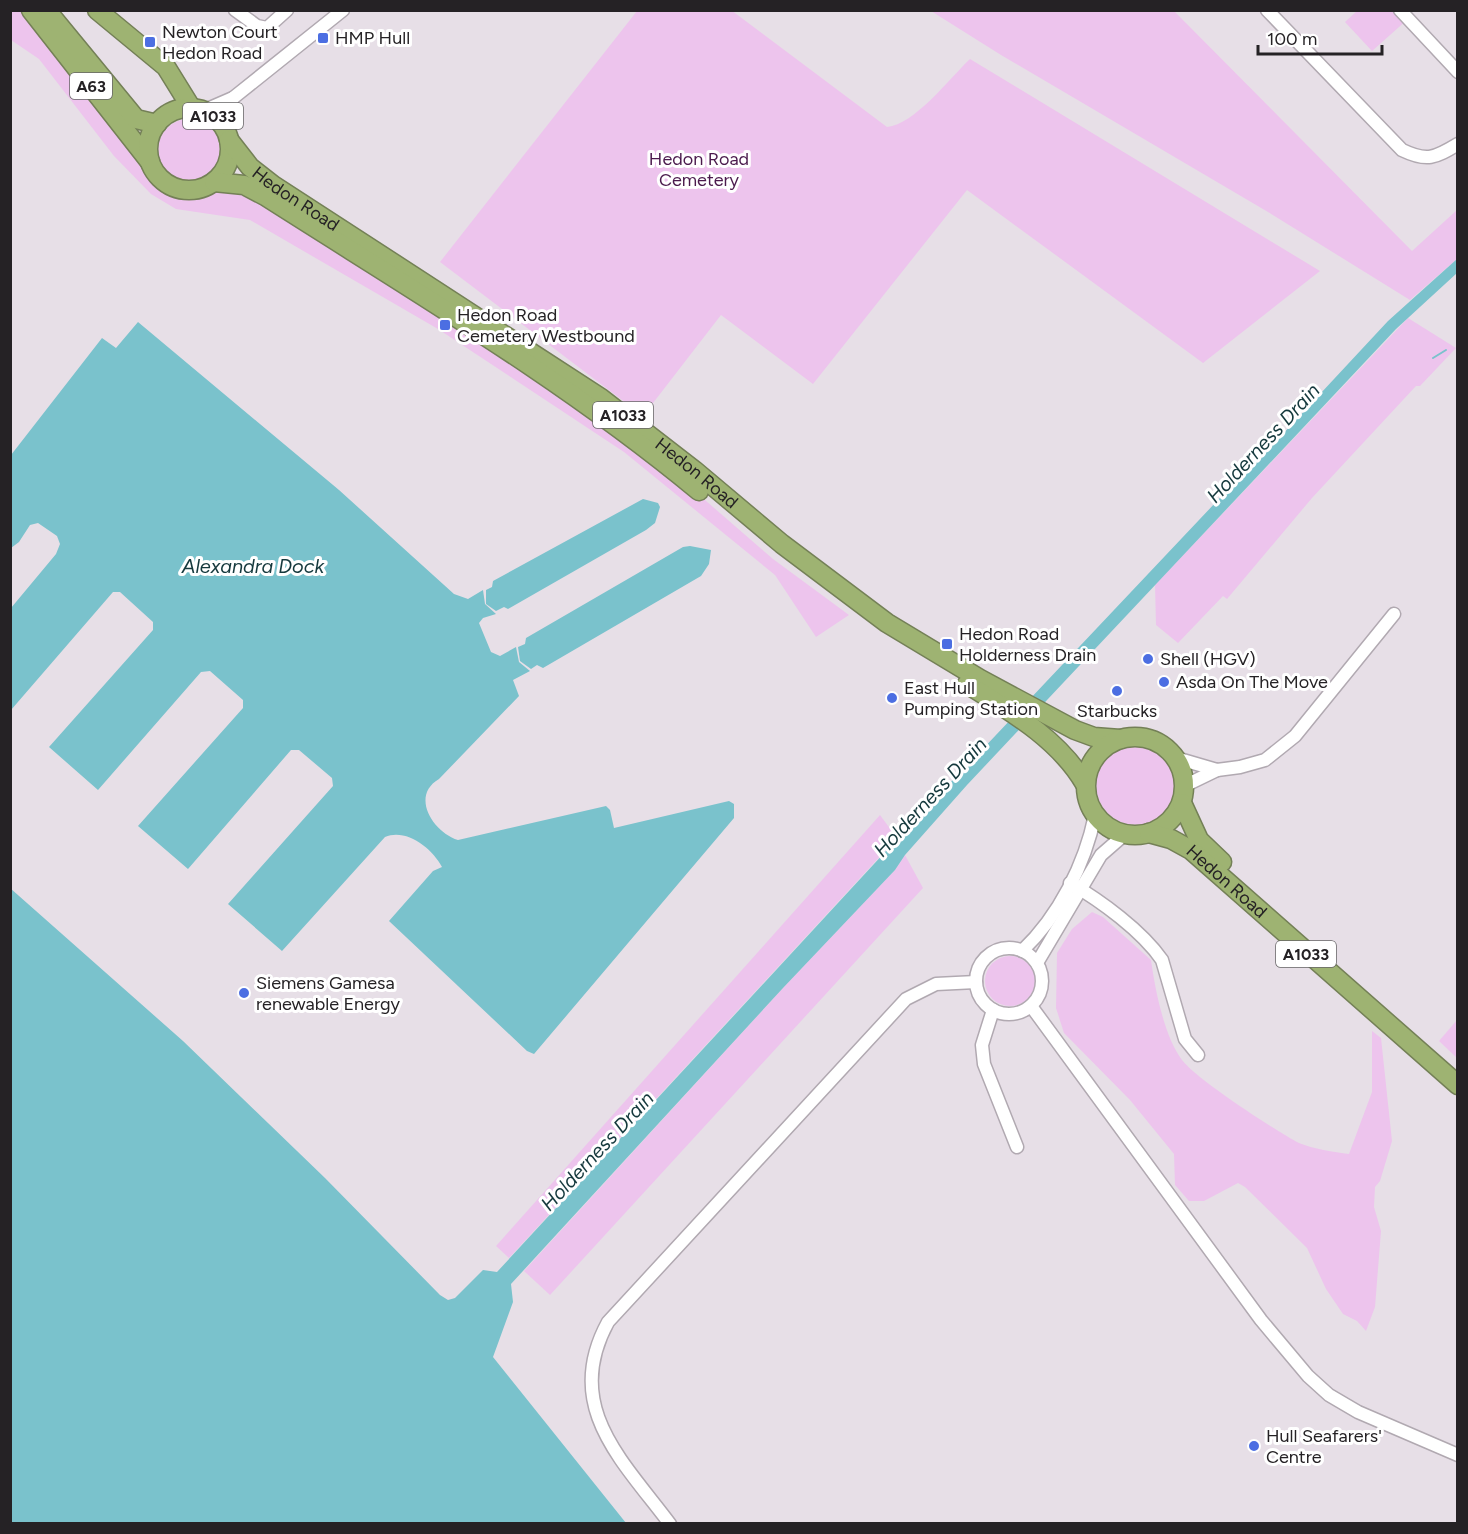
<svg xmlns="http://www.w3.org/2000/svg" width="1468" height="1534" viewBox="0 0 1468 1534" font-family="Figtree,sans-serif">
<rect width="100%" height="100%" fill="#e7dfe7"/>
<g fill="#edc4ed">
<path d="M731,10L887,127C914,125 950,78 970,59L1320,271L1203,363L967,190L813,384L721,315L643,416L440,262L637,11Z"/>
<path d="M10,11H26L161,185C200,201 203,189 240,186L419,297L683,481L773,559L849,615L816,637L775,575L624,452L438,329L250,220L176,209L151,194L114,156L39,59L11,40Z"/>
<path d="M931,11H1174L1412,251L1457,210V259L1410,300L1268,212L1001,55Z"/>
<path d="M1357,11H1410L1405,16L1408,19L1372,51L1345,22Z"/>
<circle cx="189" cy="150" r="31"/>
<path d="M1408,318L1456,348L1420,386H1416L1312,498L1227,599L1223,596L1178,643L1156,625L1155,585Z"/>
<circle cx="1136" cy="785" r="40"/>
<path d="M880,815L897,838L509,1258L496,1246Z"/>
<path d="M905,855L923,888L550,1295L524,1271L783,988L895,870Z"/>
<path d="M1092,912L1103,917L1151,960C1155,989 1164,1036 1182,1060C1196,1079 1276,1131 1299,1143C1313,1149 1334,1152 1349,1154L1372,1092V1031L1381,1038L1392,1141L1380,1181L1375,1187L1374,1207L1381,1231L1375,1307L1366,1331L1357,1321L1343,1314L1326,1289L1307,1248L1245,1187L1238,1183L1204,1201H1189L1175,1185L1174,1154L1130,1100L1064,1033L1056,1008L1057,953L1072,929Z"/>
<circle cx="1010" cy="981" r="25"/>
<path d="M1457,1020V1058L1439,1041Z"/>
</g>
<g fill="#7ac2cc">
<path d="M1457,259V273L1396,329L967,785L905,855L895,870L783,988L511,1284L513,1302L493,1357L626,1523H11L10,888L183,1041L325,1178L440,1295L448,1300L455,1298L483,1270L497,1272L946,786L970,765L978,754L1233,484L1241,479L1388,321Z"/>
<path d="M138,322L339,490L454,594L468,599L483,590L485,604L496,614L483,618L479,623L491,652L500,656L516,647L519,662L530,671L513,680L519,696L439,779C410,796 433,832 458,840L606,806L610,810L614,828L729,801L734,804V818L534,1054L527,1051L389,921L433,871L442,867C432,848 406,828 385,837L282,951L228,904L333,786L332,778L299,750H291L188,869L138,826L243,708V700L210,671L201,672L98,790L49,747L153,630V622L120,592H113L11,710V608L56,554L60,544L57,536L38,523L30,525L19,542L11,548V455L102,338L116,348Z"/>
<path d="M643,499L658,503L660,507L655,523L646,530L508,609L504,607L496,611L486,604V590L492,587L493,581Z"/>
<path d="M690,546L711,550L709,564L701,576L543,668L537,665L531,669L520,661L518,647L525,644L526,638L683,547Z"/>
</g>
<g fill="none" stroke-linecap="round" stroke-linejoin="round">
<path stroke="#7ac2cc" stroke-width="2" d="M1433,358L1446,350"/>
<g stroke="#b1a9b1" stroke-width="15">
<g id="minor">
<path d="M235,10L257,26L267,28L287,10"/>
<path d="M1267,10L1402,150C1427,162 1435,158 1458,144"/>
<path d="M1400,10L1458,72"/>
<path d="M203,111L233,98L343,10"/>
<path d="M225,130L227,114L233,98"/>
<path d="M1176,758L1217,770L1240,767L1265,760L1295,736L1394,614"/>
<path d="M1184,786L1217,770"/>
<path d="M1070,883C1101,901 1142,931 1162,960L1185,1039L1198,1055"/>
<circle cx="1009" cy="981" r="33"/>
<path d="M1022,951C1059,916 1085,864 1095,815"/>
<path d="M1037,963L1101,855L1125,834"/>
<path d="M1031,1006L1261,1320L1308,1376L1329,1395L1358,1412L1458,1455"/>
<path d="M993,1010L982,1045L984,1064L1017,1147"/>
<path d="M670,1524C622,1460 562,1406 608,1322L906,999L936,984L976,982"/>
</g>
</g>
<g stroke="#748057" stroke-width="21">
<g id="highway">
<path d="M31,10L150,162"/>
<path d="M97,10L166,67L192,109"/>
<path d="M48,12L136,119L157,124"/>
<circle cx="189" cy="149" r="41"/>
<path id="s1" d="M229,140L250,167L273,185L601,398L694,470L782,544L887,623L980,679L1075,730L1094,737L1120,739"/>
<path d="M214,182L244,185L265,196C412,290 564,379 699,491"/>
<path d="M967,684C1010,711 1059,739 1085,784"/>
<circle cx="1135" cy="786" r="49"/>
<path d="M1182,803L1199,840L1222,862"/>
<path id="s2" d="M1149,833L1171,839L1191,850L1458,1085"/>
</g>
</g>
<use href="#minor" stroke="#fff" stroke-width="12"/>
<use href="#highway" stroke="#9eb372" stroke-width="18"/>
</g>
<g fill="#4c6ee2" stroke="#fff" stroke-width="2">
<rect x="317" y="32" width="12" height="12" rx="3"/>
<rect x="144" y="36" width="12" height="12" rx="3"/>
<rect x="439" y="319" width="12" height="12" rx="3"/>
<rect x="941" y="638" width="12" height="12" rx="3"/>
<circle cx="1148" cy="659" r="6"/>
<circle cx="1164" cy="682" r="6"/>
<circle cx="1117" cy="691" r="6"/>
<circle cx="892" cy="698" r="6"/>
<circle cx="244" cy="993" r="6"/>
<circle cx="1254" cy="1446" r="6"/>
</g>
<g text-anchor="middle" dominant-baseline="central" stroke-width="6" stroke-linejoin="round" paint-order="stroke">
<g fill="#fff" stroke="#666466" stroke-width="1.5">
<rect x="70" y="73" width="42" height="26" rx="4.5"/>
<rect x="183" y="103" width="60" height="26" rx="4.5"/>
<rect x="593" y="402" width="60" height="26" rx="4.5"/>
<rect x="1276" y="941" width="60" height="26" rx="4.5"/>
</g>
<g font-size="16" font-weight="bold" fill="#252225">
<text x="91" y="86">A63</text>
<text x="213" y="116">A1033</text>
<text x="623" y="415">A1033</text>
<text x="1306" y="954">A1033</text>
</g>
<g font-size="18" fill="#252225" stroke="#fff" text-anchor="start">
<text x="162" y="32">Newton Court<tspan x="162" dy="21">Hedon Road</tspan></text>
<text x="335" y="38">HMP Hull</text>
<text x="457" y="315">Hedon Road<tspan x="457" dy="21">Cemetery Westbound</tspan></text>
<text x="959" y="634">Hedon Road<tspan x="959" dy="21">Holderness Drain</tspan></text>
<text x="1160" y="659">Shell (HGV)</text>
<text x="1176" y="682">Asda On The Move</text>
<text x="904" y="688">East Hull<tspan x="904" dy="21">Pumping Station</tspan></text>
<text x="1117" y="711" text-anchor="middle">Starbucks</text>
<text x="256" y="983">Siemens Gamesa<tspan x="256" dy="21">renewable Energy</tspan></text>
<text x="1266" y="1436">Hull Seafarers'<tspan x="1266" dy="21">Centre</tspan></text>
</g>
<g font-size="18" fill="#4b1a4d" stroke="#fff">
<text x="699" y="159">Hedon Road<tspan x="699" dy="21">Cemetery</tspan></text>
</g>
<g font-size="18" fill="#252225" stroke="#fff">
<text stroke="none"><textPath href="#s1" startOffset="90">Hedon Road</textPath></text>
<text stroke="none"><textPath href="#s1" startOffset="576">Hedon Road</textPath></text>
<text stroke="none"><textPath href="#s2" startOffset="93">Hedon Road</textPath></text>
</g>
<g font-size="20" font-style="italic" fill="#15393d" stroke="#fff">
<text transform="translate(1263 443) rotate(-47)">Holderness Drain</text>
<text x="253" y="566">Alexandra Dock</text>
<text transform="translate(930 797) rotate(-47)">Holderness Drain</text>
<text transform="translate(597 1151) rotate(-47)">Holderness Drain</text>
</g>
</g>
<rect width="1468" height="1534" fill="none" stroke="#252225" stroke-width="24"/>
<path d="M1258 45v9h124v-9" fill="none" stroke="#252225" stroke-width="3"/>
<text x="1267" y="45" font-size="18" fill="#252225" stroke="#ffffff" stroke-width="4.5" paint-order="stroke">100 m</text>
</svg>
